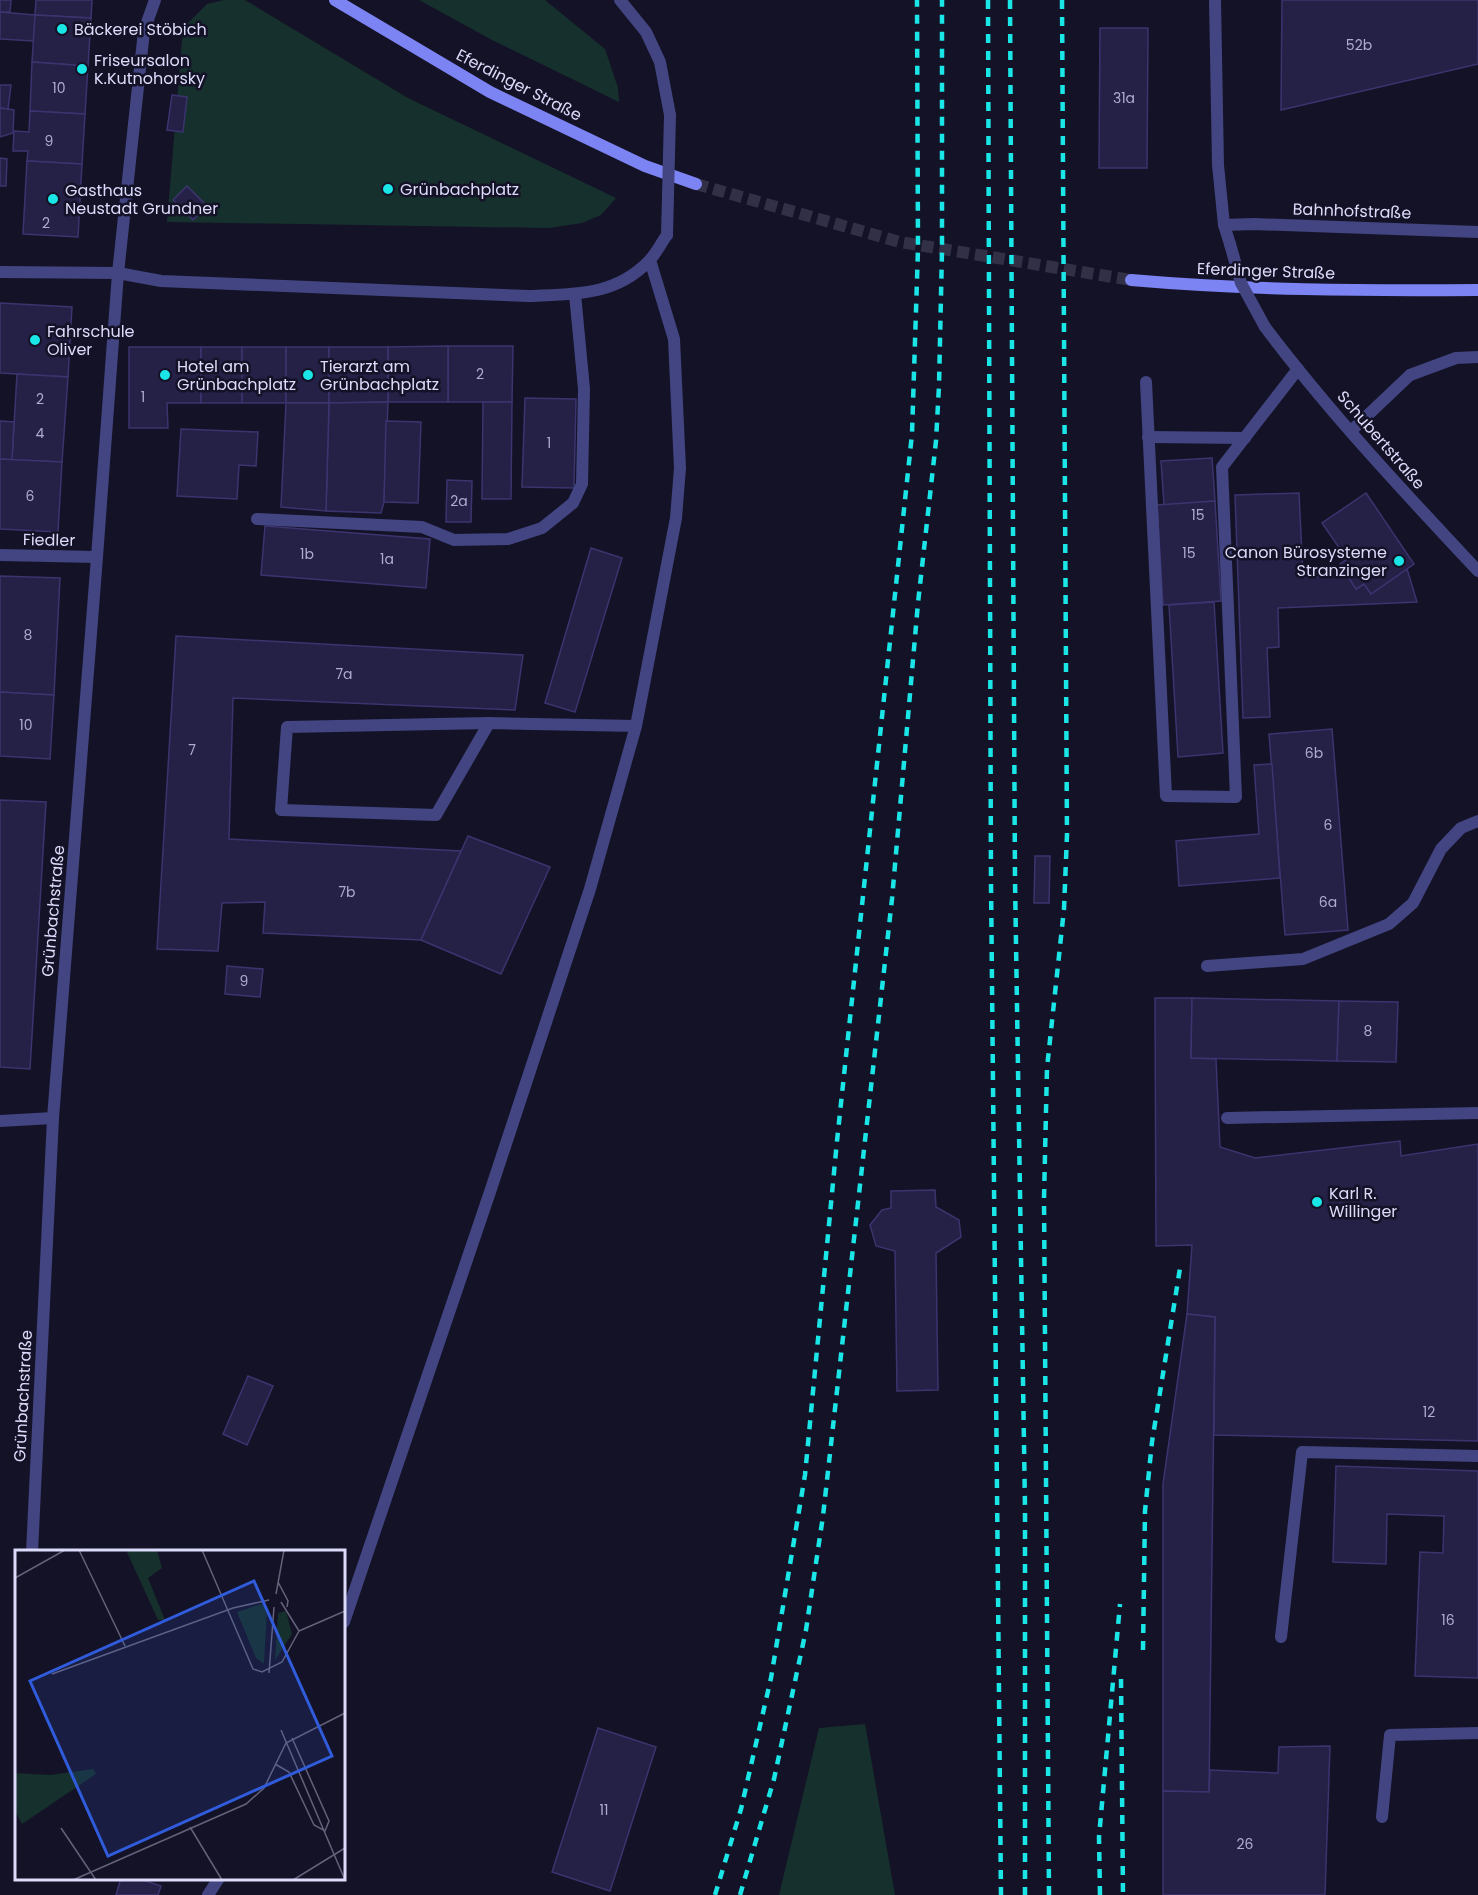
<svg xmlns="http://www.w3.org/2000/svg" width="1478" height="1895" viewBox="0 0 1478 1895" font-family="Poppins,sans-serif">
<rect width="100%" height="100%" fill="#141226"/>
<g fill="#16302d">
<path d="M224,0H245L408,98L616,198L601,215L582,223L549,228L167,222L183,28L207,4Z"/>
<path d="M419,0H545L605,49L618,88L619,102L492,40Z"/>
<path d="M865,1724L895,1895H779L819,1728Z"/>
</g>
<g fill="#242046" stroke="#3b346f" stroke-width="1.5">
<path d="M0,0H11L10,12H0Z"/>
<path d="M36,0H92L91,18L35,15Z"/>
<path d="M1282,0H1478V64L1281,110Z"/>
<path d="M0,12L35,15L34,41L0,39Z"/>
<path d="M35,15L91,18L88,66L32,62Z"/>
<path d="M1100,28H1148L1147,168H1099Z"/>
<path d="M32,62L88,66L85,114L30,111Z"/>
<path d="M0,85H11L8,109L0,108Z"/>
<path d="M172,95L187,97L183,132L167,130Z"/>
<path d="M0,108L14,110L13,133L0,137Z"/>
<path d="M30,111L85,114L82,164L27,161L28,151H13L14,131L29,132Z"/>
<path d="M0,158L7,159L6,186H0Z"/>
<path d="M27,161L82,164L78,237L23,234Z"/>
<path d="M187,186L207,206L193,220L173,200Z"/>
<path d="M0,303L72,307L68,377L0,373Z"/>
<path d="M448,346H513L512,402H448Z"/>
<path d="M448,346V402H388V347Z"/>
<path d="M129,347H201V403H167L168,428H129Z"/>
<rect x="201" y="347" width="41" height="56"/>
<rect x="242" y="347" width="44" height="56"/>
<rect x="286" y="347" width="43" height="56"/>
<path d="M329,347H388V402L329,403Z"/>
<path d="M17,374L68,377L62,462L12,460Z"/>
<path d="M525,398L576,399L574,488L522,487Z"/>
<path d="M388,402L384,502L381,513L326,511L329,403Z"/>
<path d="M483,402H512L511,499H482Z"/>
<path d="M286,403H329L326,511L281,507Z"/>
<path d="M0,421L14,422L12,460L0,459Z"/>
<path d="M386,421L421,422L418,503L384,502Z"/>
<path d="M181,429L258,432L256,466L239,465L237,499L177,496Z"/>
<path d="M1212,458L1215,501L1164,505L1161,461Z"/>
<path d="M0,459L62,462L58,532L0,529Z"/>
<path d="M447,480L472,481L471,522H446Z"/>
<path d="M1299,493L1303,577L1348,576L1356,589L1364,584L1371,594L1407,569L1417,602L1278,608L1279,647L1267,648L1270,717L1243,718L1235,495Z"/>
<path d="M1366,493L1414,564L1371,594L1364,584L1356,589L1340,564L1347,559L1322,523Z"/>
<path d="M1215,501L1221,601L1163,605L1157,505Z"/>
<path d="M265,526L430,539L426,588L261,575Z"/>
<path d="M591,548L622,558L575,712L545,703Z"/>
<path d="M0,576L60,578L54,695L0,692Z"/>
<path d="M1214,602L1223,753L1178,757L1169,605Z"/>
<path d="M176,636L523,655L515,710L233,698L229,839L461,851L421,940L263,933L265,902L222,903L218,951L157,949Z"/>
<path d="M0,692L54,695L50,759L0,756Z"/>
<path d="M1332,729L1348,930L1285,935L1269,734Z"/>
<path d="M1272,764L1280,878L1179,886L1176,841L1259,834L1254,765Z"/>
<path d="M0,800L46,802L30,1069L0,1067Z"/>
<path d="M468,836L550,867L501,974L421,940Z"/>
<path d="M1035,856H1050L1049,903H1034Z"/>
<path d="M227,966L263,969L260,997L225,994Z"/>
<path d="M1155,998H1192L1191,1058L1216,1059L1220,1147L1255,1158L1400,1141L1401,1156L1478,1144V1441L1214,1435L1215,1317L1187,1314L1192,1245L1156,1246Z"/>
<path d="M1192,998L1339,1001L1337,1061L1191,1058Z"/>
<path d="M1339,1001L1398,1002L1396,1062L1337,1061Z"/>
<path d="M935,1190L936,1207L959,1220L961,1237L936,1253L938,1390L897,1391L895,1251L876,1246L870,1225L882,1210L891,1208V1191Z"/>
<path d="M1187,1314L1215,1317L1209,1792L1163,1791V1484Z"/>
<path d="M248,1376L273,1386L247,1445L223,1434Z"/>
<path d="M1336,1466L1478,1471V1678L1415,1676L1420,1552L1443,1553L1444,1516L1387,1514L1386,1564L1333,1562Z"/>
<path d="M598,1728L656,1747L610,1891L552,1872Z"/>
<path d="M1330,1746L1325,1895H1163V1791L1209,1792L1210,1770L1278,1773L1279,1747Z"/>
<path d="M121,1878H137L161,1886L158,1895H116Z"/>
</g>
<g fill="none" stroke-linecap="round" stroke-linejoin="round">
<path stroke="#323046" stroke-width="12" stroke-dasharray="12 6" stroke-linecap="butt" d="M696,184L900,242L1131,280"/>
<g stroke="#424581" stroke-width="12">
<path d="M1146,382L1166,796L1236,797L1222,467L1298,369"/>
<path d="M1148,437L1245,438"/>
<path d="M257,519L422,527L454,540L508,539L542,528L573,503L582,484L584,389L575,294"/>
<path d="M0,555L97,557"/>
<path d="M489,723L436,815L281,810L287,727L489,723L636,726"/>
<path d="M1207,966L1303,959L1389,924L1413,903L1441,849L1461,828L1478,821"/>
<path d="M1227,1118L1478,1113"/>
<path d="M344,1622L491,1189L590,889L636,726L676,518L680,468L674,339L650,260"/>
<path d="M1281,1637L1302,1452L1478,1456"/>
<path d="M1382,1817L1390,1735L1478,1733"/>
<path d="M208,1895L219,1878"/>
</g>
<g stroke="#424581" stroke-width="12">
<path d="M1224,225L1254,224L1478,232"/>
<path d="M1351,431L1410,375L1456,358L1478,357"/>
<path d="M0,1121L53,1118"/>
<path d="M32,1552L53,1118L97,557L118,273"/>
</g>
<g stroke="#424581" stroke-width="12">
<path d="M620,0L646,32L660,62L670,115"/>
<path d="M1215,0L1218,165L1224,225L1230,244"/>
<path d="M0,272L118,273L161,281L529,296C575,294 614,296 648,262C656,254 661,243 667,235"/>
<path d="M118,273L144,31L155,0"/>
<path d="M1265,327C1330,413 1404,492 1478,571"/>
</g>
<g stroke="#7c83f2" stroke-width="12">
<path d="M335,0L490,92L645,166L696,184"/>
<path d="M1131,280C1246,290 1362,291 1478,290"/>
</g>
<g stroke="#1ae6e8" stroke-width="4.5" stroke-dasharray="9 8" stroke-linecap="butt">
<path d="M988,0L991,881L1001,1895"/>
<path d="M1010,0L1015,880L1025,1507V1895"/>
<path d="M1143,1650L1145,1511L1152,1442L1181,1262"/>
<path d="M1121,1679L1123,1895"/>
<path d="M715,1895L741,1809L771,1678L805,1475L837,1141L912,434L918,249L917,0"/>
<path d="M740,1895L774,1779L806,1630L823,1516L892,899L918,603L936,441L939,386L942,251V0"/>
<path d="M1049,1895L1044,1199L1047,1068L1064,909L1067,835L1062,0"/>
<path d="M1100,1895L1099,1837L1120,1604"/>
</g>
<g stroke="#424581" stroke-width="12">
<path d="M667,235L670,115"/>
<path d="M1230,244L1241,283L1265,327"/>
</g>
</g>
<g fill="#1ae6e8" stroke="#141226" stroke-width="2">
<circle cx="62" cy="29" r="6"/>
<circle cx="82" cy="69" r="6"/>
<circle cx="388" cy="189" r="6"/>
<circle cx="53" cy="199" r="6"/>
<circle cx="35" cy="340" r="6"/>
<circle cx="165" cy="375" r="6"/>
<circle cx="308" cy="375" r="6"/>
<circle cx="1399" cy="561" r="6"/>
<circle cx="1317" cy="1202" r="6"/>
</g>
<g text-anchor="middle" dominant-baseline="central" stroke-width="5" stroke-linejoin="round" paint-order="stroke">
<g font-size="14" fill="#aeacce">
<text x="1359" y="45">52b</text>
<text x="59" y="88">10</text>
<text x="1124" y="98">31a</text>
<text x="49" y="141">9</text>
<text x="46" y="223">2</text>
<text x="480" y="374">2</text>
<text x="143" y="397">1</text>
<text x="40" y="399">2</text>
<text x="40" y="433">4</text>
<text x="549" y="443">1</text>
<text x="30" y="496">6</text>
<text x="459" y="501">2a</text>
<text x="1198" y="515">15</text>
<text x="1189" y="553">15</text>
<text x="307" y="554">1b</text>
<text x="387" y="559">1a</text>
<text x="28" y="635">8</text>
<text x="344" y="674">7a</text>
<text x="26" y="725">10</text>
<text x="192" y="750">7</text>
<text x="1314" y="753">6b</text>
<text x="1328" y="825">6</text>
<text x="347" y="892">7b</text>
<text x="1328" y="902">6a</text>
<text x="244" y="981">9</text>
<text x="1368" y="1031">8</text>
<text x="1429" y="1412">12</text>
<text x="1448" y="1620">16</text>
<text x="604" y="1810">11</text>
<text x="1245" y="1844">26</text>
</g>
<g font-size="16" fill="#dcdbfb" stroke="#141226" text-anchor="start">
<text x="74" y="29">Bäckerei Stöbich</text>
<text x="94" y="60">Friseursalon<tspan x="94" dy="18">K.Kutnohorsky</tspan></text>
<text x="400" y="189">Grünbachplatz</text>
<text x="65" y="190">Gasthaus<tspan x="65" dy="18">Neustadt Grundner</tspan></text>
<text x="47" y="331">Fahrschule<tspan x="47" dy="18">Oliver</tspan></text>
<text x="177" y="366">Hotel am<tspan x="177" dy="18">Grünbachplatz</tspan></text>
<text x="320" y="366">Tierarzt am<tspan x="320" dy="18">Grünbachplatz</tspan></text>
<text x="1387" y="552" text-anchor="end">Canon Bürosysteme<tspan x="1387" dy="18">Stranzinger</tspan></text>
<text x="1329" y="1193">Karl R.<tspan x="1329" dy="18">Willinger</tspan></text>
</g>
<g font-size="16" fill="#dcdbfb" stroke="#141226">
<text transform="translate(519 85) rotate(27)">Eferdinger Straße</text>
<text transform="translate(1352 211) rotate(2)">Bahnhofstraße</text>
<text transform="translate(1266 271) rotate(2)">Eferdinger Straße</text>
<text transform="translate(1381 440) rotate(49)">Schubertstraße</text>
<text transform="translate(49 540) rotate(1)">Fiedler</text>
<text transform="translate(53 911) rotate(-85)">Grünbachstraße</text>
<text transform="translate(23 1396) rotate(-87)">Grünbachstraße</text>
</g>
</g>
<g transform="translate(15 1550)">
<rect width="330" height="330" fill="#141226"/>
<path d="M111,0H142L147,18L133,28L150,70H143ZM246,54L252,59L249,114L241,108L222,62ZM271,61L277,84L260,110L263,63ZM78,219L81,224L7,274L0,261V223L35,225Z" fill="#16302d"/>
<path fill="none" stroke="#64627b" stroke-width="1.5" d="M64,0L110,96M187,0L238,119L247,122L267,112L284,81M0,28L50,0M263,32L273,51L272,57M261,44L269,0M266,52L284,81M284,81L330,61M254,123L259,57M37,124L218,58L254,50M266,180L330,330M260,214L274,222L299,275L310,281L314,271L277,188M175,277L207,330M46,278L81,330M58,330L231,254L249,238L271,193L330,163M278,330L330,298"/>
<path fill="#305cdc" fill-opacity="0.15" stroke="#305cdc" stroke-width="3" d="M239,31L317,206L93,306L15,131Z"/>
<rect width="330" height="330" fill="none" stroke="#dcdbfb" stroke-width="3"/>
</g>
</svg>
